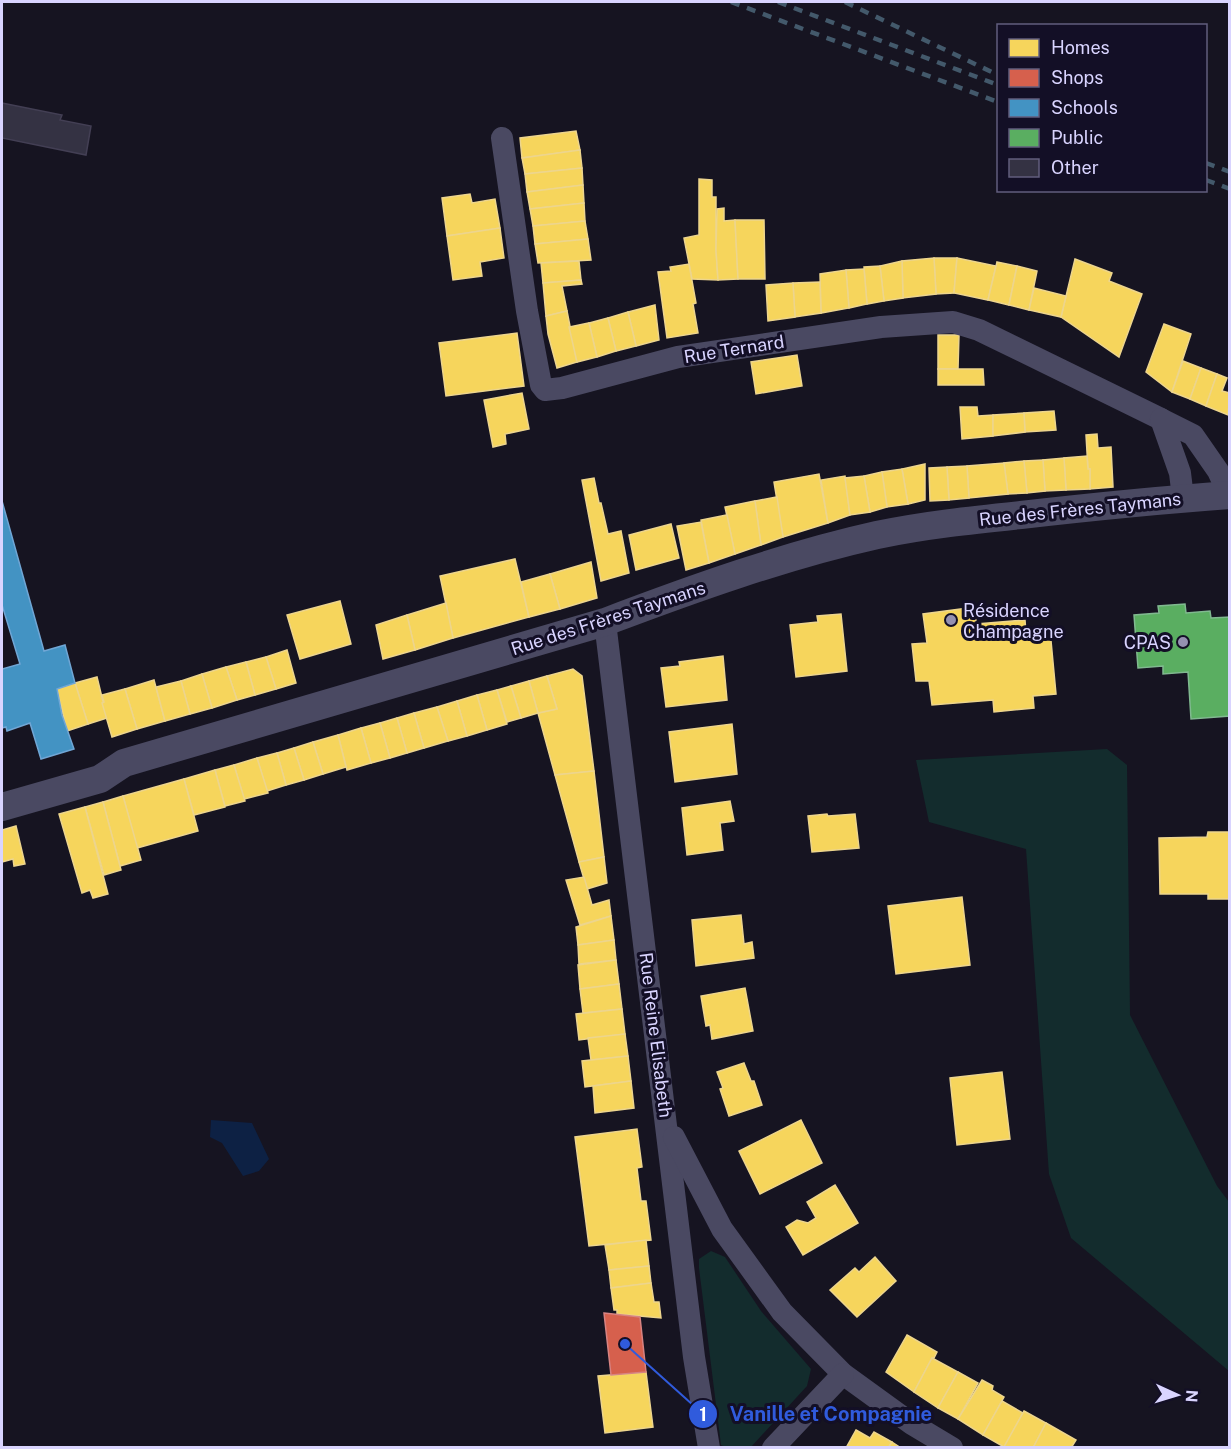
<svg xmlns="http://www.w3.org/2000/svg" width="1231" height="1449" viewBox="0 0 1231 1449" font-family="'Public Sans',sans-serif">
<rect width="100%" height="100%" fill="#161421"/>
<g fill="#132c2d">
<path d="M1107,749L1127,765L1130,1015L1217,1186L1229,1202V1371L1071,1238L1049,1174L1026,849L929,822L916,760Z"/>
<path d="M711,1251L725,1257L761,1311L811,1369L807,1386L751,1447H726L721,1445L699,1268V1259Z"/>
</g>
<path fill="#0d2144" d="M211,1120L252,1123L269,1159L259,1171L243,1176L222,1143L210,1137Z"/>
<g fill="#f6d55c" stroke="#edd58d" stroke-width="1.5">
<path d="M576,131L580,150L522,158L520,138Z"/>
<path d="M580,150L582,168L525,174L522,158Z"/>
<path d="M582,168L583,185L527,192L525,174Z"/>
<path d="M699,179L712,180V197H716V250L718,280L692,279L684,238L699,235Z"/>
<path d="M583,185L584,203L530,209L527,192Z"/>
<path d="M470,194L472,203L495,199L500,228L447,236L442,198Z"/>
<path d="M584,203L585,221L533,226L530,209Z"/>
<path d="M724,208V221L735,220L738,279L718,280L716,250L717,209Z"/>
<path d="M735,220H764L765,279H738Z"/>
<path d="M585,221L588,239L535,244L533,226Z"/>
<path d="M500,228L504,258L480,262L482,276L453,280L447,236Z"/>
<path d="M588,239L591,260L538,263L535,244Z"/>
<path d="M934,258H957L954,293L936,294Z"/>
<path d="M934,258L936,294L903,298L902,261Z"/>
<path d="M957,258L996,266L988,300L954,293Z"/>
<path d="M1075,259L1112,273L1109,281L1142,294L1119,357L1061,317Z"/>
<path d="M579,261L581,280L543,283L541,263Z"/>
<path d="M902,261L903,298L884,301L880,266Z"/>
<path d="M997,262L1017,266L1009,305L988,300Z"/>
<path d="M689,264L696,303L693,304L698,333L667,338L658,272L671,271L670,267Z"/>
<path d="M880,266L884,301L867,304L864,267Z"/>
<path d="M1017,266L1037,271L1029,310L1009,305Z"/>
<path d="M864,269L867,304L849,308L846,270Z"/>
<path d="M846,270L849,308L821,313L820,274Z"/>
<path d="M581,280L582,284L562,286L567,311L546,316L543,283Z"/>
<path d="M820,282L821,313L795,317L793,283Z"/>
<path d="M793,283L795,317L768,321L766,285Z"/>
<path d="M1034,288L1066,296L1061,317L1029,310Z"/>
<path d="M655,305L659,340L636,346L628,312Z"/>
<path d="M567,311L577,362L557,368L548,334L546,316Z"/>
<path d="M628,312L636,346L616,351L608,318Z"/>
<path d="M608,318L616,351L597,357L589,323Z"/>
<path d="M589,323L597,357L577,362L569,327Z"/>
<path d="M1164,324L1191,334L1172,392L1146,372Z"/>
<path d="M517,333L524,386L446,396L439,343Z"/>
<path d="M938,335H959L958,369H938Z"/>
<path d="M797,355L802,386L756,394L751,362Z"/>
<path d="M1183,361L1201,368L1190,399L1172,392Z"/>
<path d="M1201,368L1217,374L1206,406L1190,399Z"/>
<path d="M938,369H983L984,385H938Z"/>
<path d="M1217,374L1227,378L1222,391L1230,393L1228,415L1206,406Z"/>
<path d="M522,393L529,429L505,434L506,444L493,447L484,400Z"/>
<path d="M960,407H977L978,416L993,415V436L962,439Z"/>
<path d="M1054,411L1056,430L1025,432L1024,413Z"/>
<path d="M1024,413L1025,432L993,436V415Z"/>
<path d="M1097,434L1098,448L1111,447L1113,487L1090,489V469H1088L1086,435Z"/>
<path d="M1087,456L1088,469H1090V489L1066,490L1064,458Z"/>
<path d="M1064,458L1066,490L1045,491L1043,460Z"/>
<path d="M1043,460L1045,491L1027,493L1024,461Z"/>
<path d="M1024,461L1027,493L1008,494L1004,463Z"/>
<path d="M1004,463L1008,494L969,498L967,466Z"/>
<path d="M925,464V500L908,504L902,469Z"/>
<path d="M967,466L969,498L949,500L947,467Z"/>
<path d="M947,467L949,500L930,501L929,468Z"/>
<path d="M902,469L908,504L887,507L882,472Z"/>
<path d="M882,472L887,507L870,512L864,476Z"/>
<path d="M819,474L828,523L783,537L774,482Z"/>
<path d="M845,476L850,515L828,523L821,480Z"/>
<path d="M864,476L870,512L850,515L845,478Z"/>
<path d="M594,478L599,503H601L608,534L621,531L629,573L601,581L582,480Z"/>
<path d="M777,497L783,537L761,545L755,501Z"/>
<path d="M755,501L761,545L735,554L725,507Z"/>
<path d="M727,515L735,554L709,563L701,520Z"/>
<path d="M701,522L709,563L686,570L677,526Z"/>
<path d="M671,524L679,558L636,570L629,535Z"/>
<path d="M515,559L529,617L453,638L440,576Z"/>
<path d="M591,562L597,598L560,609L550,574Z"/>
<path d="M550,574L560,609L529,617L521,582Z"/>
<path d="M340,601L351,644L300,659L287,615Z"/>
<path d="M446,603L453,638L415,650L407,615Z"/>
<path d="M975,607L976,624L1025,620L1026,633L1050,630L1056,694L1033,696L1034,708L994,712L993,700L932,705L929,681H916L912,644L927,643L923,614Z"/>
<path d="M841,614L847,671L796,677L790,625L818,622L817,616Z"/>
<path d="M407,615L415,650L383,659L376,625Z"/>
<path d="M287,650L296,683L276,689L266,657Z"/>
<path d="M723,656L727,700L666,707L661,668L680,666L679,662Z"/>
<path d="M266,657L276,689L255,695L246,662Z"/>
<path d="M246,662L255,695L237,700L226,667Z"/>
<path d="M226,667L237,700L212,708L202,674Z"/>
<path d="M573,669L582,676L594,771L555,775L538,713L557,709L547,676Z"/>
<path d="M202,674L212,708L190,714L181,681Z"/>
<path d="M547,676L557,709L538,713L529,681Z"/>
<path d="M97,677L107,718L88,724L75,683Z"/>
<path d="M154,680L165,721L137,729L125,689Z"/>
<path d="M181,681L190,714L165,721L156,687Z"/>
<path d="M529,681L538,713L521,718L511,686Z"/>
<path d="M75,683L88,724L67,731L57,689Z"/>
<path d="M511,686L521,718L507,722L497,690Z"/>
<path d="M125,689L137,729L112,737L102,703L104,702L102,695Z"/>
<path d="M497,690L507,724L487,730L477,695Z"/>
<path d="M477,695L487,730L467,736L457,701Z"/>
<path d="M457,701L467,736L448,741L437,707Z"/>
<path d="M437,707L448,741L424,748L414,713Z"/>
<path d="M414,713L424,748L407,753L397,718Z"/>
<path d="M397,718L407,753L390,758L380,723Z"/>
<path d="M380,723L390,758L371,763L361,728Z"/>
<path d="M732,724L737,774L675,782L669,732Z"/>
<path d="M361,728L371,763L347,770L338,735Z"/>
<path d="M338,735L346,767L323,774L313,742Z"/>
<path d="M313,742L323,774L304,780L294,748Z"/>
<path d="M294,748L304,780L286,785L277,753Z"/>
<path d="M277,753L286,785L267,791L257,758Z"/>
<path d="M257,758L268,793L244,799L234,765Z"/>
<path d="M234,765L245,801L225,806L215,770Z"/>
<path d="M215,770L225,807L194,815L184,779Z"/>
<path d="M594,771L604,857L579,862L555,775Z"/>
<path d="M184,779L198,831L137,848L123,796Z"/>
<path d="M123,796L141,860L120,866L103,802Z"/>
<path d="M730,801L734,821L720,823L723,850L687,855L682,808Z"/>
<path d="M103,802L121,870L104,875L85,807Z"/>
<path d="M85,807L108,894L93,898L90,890L82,893L59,814Z"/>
<path d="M827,814L828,816L855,814L859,848L812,852L808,816Z"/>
<path d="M16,826L25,864L14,866L13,859L2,862V830Z"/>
<path d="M1208,832H1230L1229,899H1208V894H1160L1159,838L1207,837Z"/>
<path d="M604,857L607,883L587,889L579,862Z"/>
<path d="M584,877L592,905L609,900L611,916L580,925L566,880Z"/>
<path d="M962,897L970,965L896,974L888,906Z"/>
<path d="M741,915L744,944L752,942L754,958L696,966L692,920Z"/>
<path d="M611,916L614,940L578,945L576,927Z"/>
<path d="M614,940L616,960L579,964L578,945Z"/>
<path d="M616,960L619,984L580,989L578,965Z"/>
<path d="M619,984L622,1009L583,1013L580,989Z"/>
<path d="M745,988L753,1031L712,1039L710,1025L706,1026L701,996Z"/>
<path d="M622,1009L625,1034L579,1040L576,1014Z"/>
<path d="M625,1034L628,1056L591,1060L588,1038Z"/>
<path d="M628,1056L631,1081L585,1087L582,1061Z"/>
<path d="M744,1063L751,1081H754L762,1105L729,1116L720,1089L723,1088L717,1072Z"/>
<path d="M1002,1072L1010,1139L957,1145L950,1078Z"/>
<path d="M631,1081L634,1108L595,1113L593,1086Z"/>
<path d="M801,1120L822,1163L760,1194L739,1151Z"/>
<path d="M637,1129L642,1167L637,1168L641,1201H646L651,1240L589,1246L575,1137Z"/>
<path d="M835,1185L858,1223L803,1255L786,1227L797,1220L808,1223L816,1218L807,1202Z"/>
<path d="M646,1240L649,1266L609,1270L605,1245Z"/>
<path d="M875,1257L896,1281L857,1317L830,1290L855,1268L859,1272Z"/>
<path d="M649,1266L651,1283L611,1288L609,1270Z"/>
<path d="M651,1283L654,1302H659L661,1318L617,1314V1310H614L611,1288Z"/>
<path d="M907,1335L937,1352L934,1358H932L914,1392L886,1372Z"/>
<path d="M932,1358L958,1372L938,1408L914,1392Z"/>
<path d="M646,1372L653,1427L605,1433L598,1376Z"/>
<path d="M958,1372L978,1383L958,1419L938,1408Z"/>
<path d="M982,1380L993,1386L992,1390L1004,1397L983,1435L958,1419Z"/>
<path d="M1002,1401L1023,1413L1004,1447L983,1435Z"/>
<path d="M1024,1411L1046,1423L1033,1448L1004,1447Z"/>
<path d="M1046,1423L1076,1440L1071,1448H1033Z"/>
<path d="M856,1430L870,1438L874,1432L892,1442L888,1448H846Z"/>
<path d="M892,1442L901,1448H888Z"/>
</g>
<path fill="#d6604d" stroke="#d78382" stroke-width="1.5" d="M604,1313L640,1317L646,1372L611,1375Z"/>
<path fill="#4393c3" stroke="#70a6d5" stroke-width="1.5" d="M2,501L44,651L65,645L75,683L57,689L62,715L74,749L41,759L30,723L7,731L6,727L2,728V669L20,664L2,605Z"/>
<path fill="#5aae61" stroke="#80b990" stroke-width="1.5" d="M1185,604L1186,613L1210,611L1211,618L1230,617V716L1191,719L1188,672L1163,674V666L1138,668L1134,615L1159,613L1158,606Z"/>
<path fill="#343243" stroke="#433f54" stroke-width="1.5" d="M2,103L62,115L60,120L91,126L86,155L2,138Z"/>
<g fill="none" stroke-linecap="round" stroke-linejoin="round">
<g stroke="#4a4962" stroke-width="22">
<path d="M502,138L527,311L541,385L545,390L562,388L678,357L881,327L953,322L979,330L1161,419"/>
<path d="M1183,498L1180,473L1161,419L1193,435L1218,471L1229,495"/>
<path d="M605,622L694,1357L709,1448"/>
<path d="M674,1137L722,1229L782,1312L843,1374L912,1424L952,1448"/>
<path d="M773,1448L843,1374"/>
</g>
<path stroke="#4a4962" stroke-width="28" d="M2,807L100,779L124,763L605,622C692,589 787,555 877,535C925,525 973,520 1021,515C1091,507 1160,500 1230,495"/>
<g stroke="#43596b" stroke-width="4.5" stroke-dasharray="9 8" stroke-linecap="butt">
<path d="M731,2L998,102"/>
<path d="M778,2L998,85"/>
<path d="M845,2L998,75"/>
<path d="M1206,163L1230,172"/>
<path d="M1206,180L1230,189"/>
</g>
</g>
<g fill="#9591b1" stroke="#130f26" stroke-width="2">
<circle cx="951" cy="620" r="6"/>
<circle cx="1183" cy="642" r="6"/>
</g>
<g text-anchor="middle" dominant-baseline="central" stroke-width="6" stroke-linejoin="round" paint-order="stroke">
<g font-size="18" fill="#d9d4ff" stroke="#130f26">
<text transform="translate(734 349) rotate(-9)">Rue Ternard</text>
<text transform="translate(1080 509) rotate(-6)">Rue des Frères Taymans</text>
<text transform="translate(608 618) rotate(-18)">Rue des Frères Taymans</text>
<text transform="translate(656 1035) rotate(83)">Rue Reine Elisabeth</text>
</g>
<g font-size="18" fill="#d9d4ff" stroke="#130f26" text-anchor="start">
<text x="963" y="610">Résidence<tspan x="963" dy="21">Champagne</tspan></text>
<text x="1171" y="642" text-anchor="end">CPAS</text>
</g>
</g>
<path fill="none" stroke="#305bdc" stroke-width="2" d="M625 1344L703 1414"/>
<g fill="#305bdc" stroke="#130f26" stroke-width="2">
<circle cx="625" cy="1344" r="6"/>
<circle cx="703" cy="1414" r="15"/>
</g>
<g font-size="18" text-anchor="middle" font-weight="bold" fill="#fff">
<text x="703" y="1421">1</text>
</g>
<g font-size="20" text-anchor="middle" font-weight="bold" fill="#305bdc" stroke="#130f26" stroke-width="6" stroke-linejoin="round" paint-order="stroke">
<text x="831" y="1421">Vanille et Compagnie</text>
</g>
<rect width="1231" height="1449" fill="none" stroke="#d9d4ff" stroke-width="6"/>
<rect x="997" y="24" width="210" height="168" fill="#130f26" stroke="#625e7d" stroke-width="1.5"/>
<rect x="1009" y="39" width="30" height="18" fill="#f6d55c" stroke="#625e7d" stroke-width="1.5"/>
<text x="1051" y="54" font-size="18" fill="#d9d4ff">Homes</text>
<rect x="1009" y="69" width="30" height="18" fill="#d6604d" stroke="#625e7d" stroke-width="1.5"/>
<text x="1051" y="84" font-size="18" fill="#d9d4ff">Shops</text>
<rect x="1009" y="99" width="30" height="18" fill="#4393c3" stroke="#625e7d" stroke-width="1.5"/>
<text x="1051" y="114" font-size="18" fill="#d9d4ff">Schools</text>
<rect x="1009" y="129" width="30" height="18" fill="#5aae61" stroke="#625e7d" stroke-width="1.5"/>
<text x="1051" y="144" font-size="18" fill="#d9d4ff">Public</text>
<rect x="1009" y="159" width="30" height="18" fill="#343243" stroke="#625e7d" stroke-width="1.5"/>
<text x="1051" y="174" font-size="18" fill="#d9d4ff">Other</text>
<g transform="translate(1177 1395) rotate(94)" stroke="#130f26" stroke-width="4.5" paint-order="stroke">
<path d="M0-4.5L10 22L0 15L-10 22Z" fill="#d9d4ff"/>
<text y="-9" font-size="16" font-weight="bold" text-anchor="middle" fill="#d9d4ff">N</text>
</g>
</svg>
